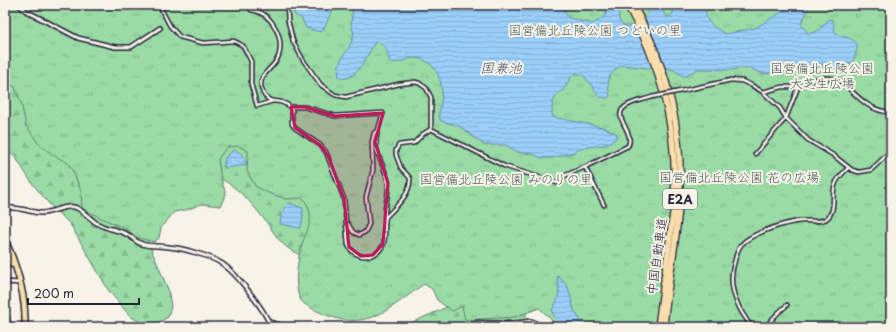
<svg xmlns="http://www.w3.org/2000/svg" width="896" height="332" font-family="'Playpen Sans','Klee One',sans-serif">
<defs>
<pattern id="forest-firs" width="22" height="20" patternUnits="userSpaceOnUse"><rect width="22" height="20" fill="#9adba5"/><path d="M5 1l3.5 6h-7zM16 11l3.5 6h-7z" fill="#84bc8f"/></pattern>
<pattern id="park-tufts" width="24" height="20" patternUnits="userSpaceOnUse"><rect width="24" height="20" fill="#9adba5"/><path d="M3 7l-1-3M5 7V3M7 7l1-3M15 17l-1-3M17 17v-4M19 17l1-3" fill="none" stroke="#84bc8f"/></pattern>
<pattern id="water-rules" width="6" height="5" patternUnits="userSpaceOnUse"><rect width="6" height="5" fill="#9acff8"/><path d="M0 2.5h6" fill="none" stroke="#84b1d6"/></pattern>
</defs>
<rect width="100%" height="100%" fill="#f7f3e8"/>
<filter id="ink" filterUnits="userSpaceOnUse"><feTurbulence type="fractalNoise" baseFrequency=".025" numOctaves="2"/><feDisplacementMap in="SourceGraphic" scale="8" xChannelSelector="R" yChannelSelector="G"/><feConvolveMatrix kernelMatrix="1 2 1 2 8 2 1 2 1" color-interpolation-filters="sRGB"/></filter>
<g filter="url(#ink)">
<path fill="url(#forest-firs)" stroke="#5e7e70" d="M5,5H45L54,22L67,32L85,36L106,37L118,42H128L147,30L163,25L172,29L201,31L212,36L233,35L241,38L256,49L264,65L273,72L286,76L316,77L328,81L340,87L382,122L523,270L531,283L534,296L527,310L524,327H402L492,287C485,279 478,270 471,261C468,257 465,252 462,249C435,226 369,275 334,267C318,263 294,255 282,243C275,236 270,226 264,219C243,192 225,175 191,169C179,167 168,167 156,172C139,180 135,200 137,216L168,289L171,306L168,317L158,323L148,324L138,321L130,316L109,291L70,224L51,206L32,183L16,158L5,148Z
M5,316H10L12,327H5Z"/>
<path fill="url(#park-tufts)" stroke="#5e7e70" d="M5,5H891V327H556L550,318L539,308L515,317L465,320L462,306L452,311L437,300L432,289L424,284C392,306 369,332 326,315C318,311 305,307 300,299C293,284 298,259 302,244C306,232 313,223 309,209C308,205 305,201 303,198L286,199L268,193L255,186L247,171L248,151L238,146L227,147L218,159L221,179L226,194L220,206L202,204L186,210L174,212L161,228L159,238L154,242L136,237L128,230L82,209L81,191L74,173L68,163L53,155L38,143L26,125L21,103L15,87L7,82L5,84Z"/>
<path fill="url(#water-rules)" stroke="#6a8aac" d="M293,5H340C325,15 331,20 321,32L306,28L302,19L294,14Z
M352,5H564L565,13L569,18L593,24L605,16L608,5H614L619,12C618,18 619,22 624,26H638L648,15L647,5H660L665,15L667,17L671,16L677,5H706C704,23 712,25 725,34L755,28L785,10L788,5H810L801,24L808,33C819,33 821,28 828,20L831,19L834,23C832,39 845,34 854,41C856,42 857,44 858,46L853,62L835,68L820,64L803,66L796,68L792,75H789L783,72H777L764,74L751,69L741,68L733,70L708,69H697L687,76H683L674,70L661,67L648,68L622,65C608,73 606,81 610,96L608,98L599,97C594,90 588,76 579,74C571,72 569,82 565,88C563,91 558,92 556,96C552,101 551,111 553,117L602,127L616,133L617,137L614,140L604,145L582,148L572,153L552,158H542L532,154L518,152L505,145H485L480,142L459,126L441,121C437,115 440,109 441,103C443,88 441,73 429,63C412,51 404,65 390,62C387,54 385,41 375,42C369,52 354,86 339,77C336,62 344,57 350,45C352,42 353,37 354,33C348,21 354,17 352,5Z
M233,150C242,151 244,158 247,165L224,168L225,158Z
M288,203L303,208L302,223L300,228L280,224L281,216Z
M558,276L568,287L574,310L585,327H561L553,314L552,310C560,297 560,292 557,277Z"/>
<g fill="none" stroke-linecap="round" stroke-linejoin="round">
<g stroke="#22223b" stroke-width="5.5">
<path id="pedestrian" d="M159,5L170,26L180,37L203,43L234,41L238,43L243,46L251,61V84L257,106L273,101L281,102L288,105L292,110V124L295,128L320,145L326,152L344,199L348,245C355,260 376,260 383,245C387,236 383,226 386,217C396,206 411,195 410,178L401,168L396,155V150L399,145L414,143L423,134L431,129
M250,5L251,10C271,12 284,36 279,55C275,69 256,74 262,90C263,95 267,99 272,101
M287,5L288,21L293,41L303,60L321,85L335,95L346,97L399,84L415,82L419,83L426,88L431,97V129
M798,87C812,79 826,74 842,82C857,96 870,112 891,112
M681,91L731,80L742,81L751,85L763,92L780,108L786,118L808,140L833,155L852,170L859,172L871,170L891,151
M291,107H305L335,116L383,113L378,130L374,133L372,142L373,170L366,197L369,224L365,232L359,235L353,232L348,224
M431,129L504,166L557,183L564,176L585,167L628,146C636,131 608,115 628,105C635,101 644,100 652,97
M378,130C371,155 386,162 388,185C389,197 383,208 385,219
M755,154L786,118L798,87H782L763,92
M585,167L604,205
M752,327C739,311 728,289 733,268C735,260 736,252 741,245C751,233 787,222 802,221C810,220 819,223 826,219C837,211 831,196 835,185C837,178 843,173 848,168
M765,327L778,313L787,305"/>
</g>
<g stroke="#22223b" stroke-width="6">
<path id="minor" d="M19,5L26,11L78,38L115,47H131L160,28
M5,208C18,206 28,212 41,213C52,213 64,205 74,207C81,208 91,220 98,224C107,229 115,229 124,233C131,235 135,242 142,244C150,247 160,245 169,247C182,248 210,256 221,263C236,272 261,306 269,322
M5,282L20,283
M263,327L269,322L286,327
M462,327C473,320 483,323 496,323C507,324 519,323 531,321L534,322L540,327"/>
</g>
<g stroke="#22223b" stroke-width="8">
<path id="trunk" d="M5,240C17,266 26,298 25,327
M5,252L11,264"/>
</g>
<g stroke="#22223b" stroke-width="8">
<path id="motorway" d="M627,5C663,67 678,135 674,206L658,327
M633,5C668,66 685,136 679,206C676,247 667,287 664,327"/>
</g>
<use href="#pedestrian" stroke="#f7f3e8" stroke-width="2.5"/>
<use href="#minor" stroke="#f7f3e8" stroke-width="3"/>
<use href="#trunk" stroke="#f9deab" stroke-width="5"/>
<use href="#motorway" stroke="#f9deab" stroke-width="5.5"/>
<g stroke="#22223b" stroke-width="5.5" stroke-linecap="butt">
<path id="pedestrian-bridge" d="M652,97L681,91"/>
</g>
<use href="#pedestrian-bridge" stroke="#f7f3e8" stroke-width="2.5"/>
</g>
</g>
<path fill="#c2185b" fill-opacity="0.2" stroke="#c2185b" stroke-width="3" stroke-linejoin="round" d="M291,107H305L335,116L383,113L375,142L388,183L383,244L373,255L361,256L349,247L344,199L328,156L320,145L295,128Z"/>
<g text-anchor="middle" dominant-baseline="central" stroke-width="4" stroke-linejoin="round" paint-order="stroke">
<rect fill="#f7f3e8" stroke="#62616f" stroke-width="1" x="663" y="189" width="34" height="20" rx="3"/>
<g font-size="12" font-weight="bold" fill="#22223b">
<text x="680" y="199">E2A</text>
</g>
<g font-size="13" fill="#465a5b" stroke="#f7f3e8">
<text x="595" y="29">国営備北丘陵公園 つどいの里</text>
<text x="822" y="67">国営備北丘陵公園<tspan x="822" dy="15">大芝生広場</tspan></text>
<text x="739" y="176">国営備北丘陵公園 花の広場</text>
<text x="506" y="178">国営備北丘陵公園 みのりの里</text>
</g>
<g font-size="13" fill="#22223b" stroke="#f7f3e8">
<text transform="translate(656 256) rotate(-82)">中国自動車道</text>
</g>
<g font-size="14" font-style="italic" fill="#465674" stroke="#f7f3e8">
<text x="501" y="67">国兼池</text>
</g>
</g>
<rect width="896" height="332" fill="none" stroke="#f7f3e8" stroke-width="20"/>
<rect x="10" y="10" width="876" height="312" fill="none" stroke="#22223b" stroke-width="1.5" filter="url(#ink)"/>
<path d="M28 298v6h111v-6" fill="none" stroke="#22223b" stroke-width="2"/>
<text x="34" y="298" font-size="12" fill="#22223b" stroke="#f7f3e8" stroke-width="3" paint-order="stroke">200 m</text>
</svg>
